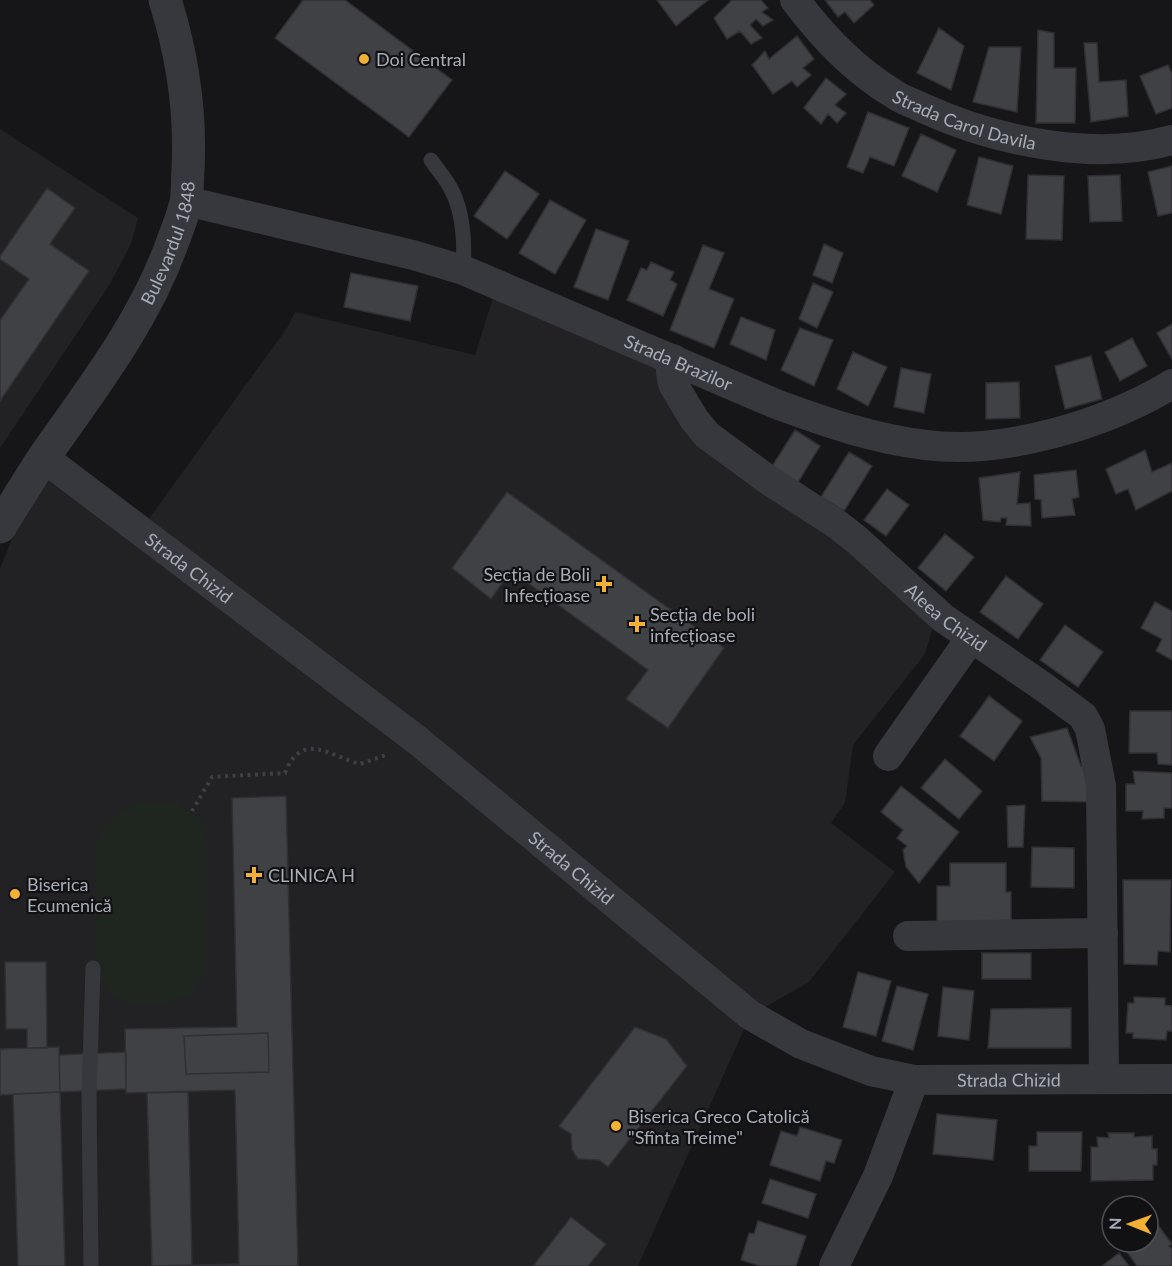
<svg xmlns="http://www.w3.org/2000/svg" width="1172" height="1266" font-family="Lato,sans-serif">
<rect width="100%" height="100%" fill="#161618"/>
<path fill="#222225" d="M0,129L138,218L131,244L110,284L0,448Z
M497,285L673,359V384L868,563L933,627L925,654L853,745L845,803L831,823L895,872L809,982L750,1016L638,1266H0V569L44,458L140,531L287,328L295,312L475,355Z"/>
<path fill="#1e261f" d="M139,802H175L200,819L207,845L206,963L195,993L166,1003H126L109,990L96,968L97,844L109,821Z"/>
<path fill="#404145" stroke="#303034" stroke-width="1.5" d="M303,0H345L452,80L409,137L275,38Z
M657,0H708L676,26Z
M732,0H761L768,8L762,12L773,20L763,26L756,19L750,25L762,38L751,44L740,31L727,39L714,18Z
M825,0H870L874,5L854,23L845,12L838,17Z
M939,28L964,46L951,90L917,73Z
M1038,30L1054,33V68H1076L1075,123H1036Z
M797,36L814,59L803,68L811,75L797,87L792,81L773,94L752,65L765,51L769,59Z
M1084,43H1097L1099,82L1126,80L1128,116L1091,122Z
M989,47H1021L1017,112L973,102Z
M1168,65L1172,74V108L1156,114L1140,76Z
M826,78L846,94L835,105L846,113L837,123L828,114L821,124L804,108Z
M868,112L909,128L894,166L870,157L863,173L847,167Z
M921,134L956,150L937,192L902,176Z
M979,157L1013,166L1001,214L967,205Z
M1172,166V213L1158,216L1148,172Z
M505,171L539,194L507,239L474,216Z
M1028,175L1064,176L1062,240L1026,239Z
M1120,175L1122,221L1090,222L1088,176Z
M47,188L75,208L50,244L89,271L0,401V320L29,279L0,259V256Z
M550,200L586,220L555,274L519,253Z
M596,229L629,241L608,300L574,287Z
M824,244L843,253L832,283L813,275Z
M703,245L724,253L709,289L734,299L714,348L670,330Z
M651,262L674,272L670,280L677,284L663,316L627,300L641,268L647,270Z
M351,273L418,286L410,321L344,307Z
M813,283L833,292L817,328L799,319Z
M741,317L775,330L766,360L730,344Z
M1172,324V359L1157,333Z
M800,328L833,340L814,386L781,370Z
M1132,338L1147,366L1120,381L1105,352Z
M853,352L887,367L868,406L837,389Z
M1091,356L1102,399L1065,409L1055,366Z
M901,368L931,374L924,413L894,407Z
M1019,382L1020,418L986,419V383Z
M795,430L820,446L797,484L771,468Z
M1145,450L1152,472L1172,463V491L1136,510L1128,489L1116,494L1106,469Z
M849,452L872,466L844,511L821,497Z
M1076,470L1079,497L1072,499L1075,515L1042,518L1041,500L1035,499L1034,475Z
M1020,472L1017,504L1030,503L1031,526L1006,525L1007,518H1001L1000,522L983,520L979,478Z
M887,489L909,505L886,536L864,520Z
M507,492L724,648L668,728L626,699L648,670L511,571L491,599L452,568Z
M945,534L974,557L946,591L918,568Z
M1006,576L1043,604L1018,639L980,612Z
M1155,602L1172,611V660L1156,651L1162,639L1141,628Z
M1065,625L1103,652L1078,687L1040,660Z
M989,696L1022,721L994,761L960,736Z
M1130,711H1172V765L1158,764L1157,753H1129Z
M1067,728L1081,766H1090L1091,802L1042,801L1041,758L1030,737Z
M945,759L982,791L959,819L921,788Z
M1133,771L1172,773V808H1164V818L1142,819L1143,811H1126V784H1135Z
M901,786L959,832L919,883L906,867L903,850L907,846L897,838L903,830L881,812Z
M286,796L298,1266H167L239,1264L235,1090L126,1093L125,1029L237,1027L232,798Z
M1025,805L1023,847H1008L1007,806Z
M1032,847L1074,848V888L1031,887Z
M950,863H1006V892H1011V925L937,926V886H950Z
M1123,880H1171L1170,952L1158,951L1157,965L1124,964Z
M982,953H1031V979H982Z
M5,962H46L47,1048H27V1029H6Z
M858,972L891,981L876,1036L843,1027Z
M897,986L928,994L913,1050L882,1041Z
M943,987L974,991L969,1040L938,1036Z
M1134,997L1165,998V1005L1172,1006V1031H1167L1166,1040L1133,1038V1033H1126L1128,1003H1134Z
M1071,1008V1048H988L991,1009Z
M635,1027L666,1039L687,1066L608,1167L599,1160L578,1159L572,1150L571,1134L559,1126Z
M268,1033L269,1072L186,1074L184,1036Z
M59,1047L60,1092L0,1095V1049Z
M126,1052V1089L60,1092L59,1055Z
M60,1092L65,1266H18L13,1094Z
M188,1092L192,1265L152,1266L147,1093Z
M937,1114L997,1120L993,1160L933,1154Z
M800,1127L842,1140L834,1163L826,1161L820,1181L770,1165L781,1131L797,1136Z
M1037,1132H1082L1081,1171H1029V1146H1037Z
M1108,1133H1134V1137L1152,1136V1149H1157V1165H1153V1180L1091,1181V1147H1098L1097,1137L1109,1138Z
M770,1179L816,1194L808,1218L762,1203Z
M571,1217L606,1244L588,1266H533Z
M758,1221L806,1236L796,1266H760L741,1260L749,1233L754,1234Z
M1155,1221L1172,1244L1169,1246L1172,1249V1266H1137L1122,1245L1126,1242H1148V1226Z
M1119,1253L1129,1266H1102Z"/>
<g fill="none" stroke-linecap="round" stroke-linejoin="round">
<path stroke="#3d3f44" stroke-width="4" stroke-dasharray="3 4.5" stroke-linecap="butt" d="M192,811L212,777L285,773C302,730 330,756 360,764L389,754"/>
<path stroke="#37383d" stroke-width="15" d="M431,160C437,169 445,178 450,187C464,212 465,242 463,270
M91,1266L89,1096L93,968"/>
<g stroke="#37383d" stroke-width="30">
<path id="s1" d="M795,0C823,37 853,69 894,94C902,100 913,103 923,108C995,141 1094,162 1172,140"/>
<path id="s2" d="M186,201L413,255L463,270L776,404C825,422 874,439 926,445C1004,455 1106,424 1172,384"/>
<path id="s3" d="M673,359L671,372L673,384L694,419L707,435L767,479L838,525L857,540L943,618L1045,688L1083,716L1090,729L1101,786L1104,1078"/>
<path id="s4" d="M44,458L417,740L750,1015L801,1044L871,1071L914,1080L1172,1079"/>
<path d="M888,756L971,638"/>
<path d="M908,936L1103,933"/>
<path d="M834,1266L878,1176L914,1080"/>
</g>
<path stroke="#37383d" stroke-width="33" id="s5" d="M0,527C15,503 30,478 46,454C94,386 145,320 173,241C178,228 183,215 186,202C188,192 187,180 188,170C191,113 182,54 165,0"/>
</g>
<g fill="#f2b134" stroke="#111113" stroke-width="2">
<circle cx="364" cy="59" r="6"/>
<path d="M601 575h6v6h6v6h-6v6h-6v-6h-6v-6h6z"/>
<path d="M634 615h6v6h6v6h-6v6h-6v-6h-6v-6h6z"/>
<path d="M251 866h6v6h6v6h-6v6h-6v-6h-6v-6h6z"/>
<circle cx="15" cy="894" r="6"/>
<circle cx="616" cy="1126" r="6"/>
</g>
<g text-anchor="middle" dominant-baseline="central" stroke-width="4.5" stroke-linejoin="round" paint-order="stroke">
<g font-size="18" fill="#a8adb8" stroke="#111113" text-anchor="start">
<text x="376" y="59">Doi Central</text>
<text x="590" y="574" text-anchor="end">Secția de Boli<tspan x="590" dy="21">Infecțioase</tspan></text>
<text x="650" y="614">Secția de boli<tspan x="650" dy="21">infecțioase</tspan></text>
<text x="268" y="875">CLINICA H</text>
<text x="27" y="884">Biserica<tspan x="27" dy="21">Ecumenică</tspan></text>
<text x="628" y="1116">Biserica Greco Catolică<tspan x="628" dy="21">"Sfînta Treime"</tspan></text>
</g>
<g font-size="18" fill="#a8adb8" stroke="#111113">
<text stroke="none"><textPath href="#s1" startOffset="213">Strada Carol Davila</textPath></text>
<text stroke="none"><textPath href="#s5" startOffset="332">Bulevardul 1848</textPath></text>
<text stroke="none"><textPath href="#s2" startOffset="520">Strada Brazilor</textPath></text>
<text stroke="none"><textPath href="#s4" startOffset="182">Strada Chizid</textPath></text>
<text stroke="none"><textPath href="#s3" startOffset="388">Aleea Chizid</textPath></text>
<text stroke="none"><textPath href="#s4" startOffset="668">Strada Chizid</textPath></text>
<text stroke="none"><textPath href="#s4" startOffset="1172">Strada Chizid</textPath></text>
</g>
</g>
<g transform="translate(1130 1224) rotate(271)"><circle r="28" fill="#111113" stroke="#4d4f55" stroke-width="1.5"/>
<path d="M0-4.5L10 22L0 15L-10 22Z" fill="#f2b134"/>
<text y="-9" font-size="16" font-weight="bold" text-anchor="middle" fill="#a8adb8">N</text>
</g>
</svg>
